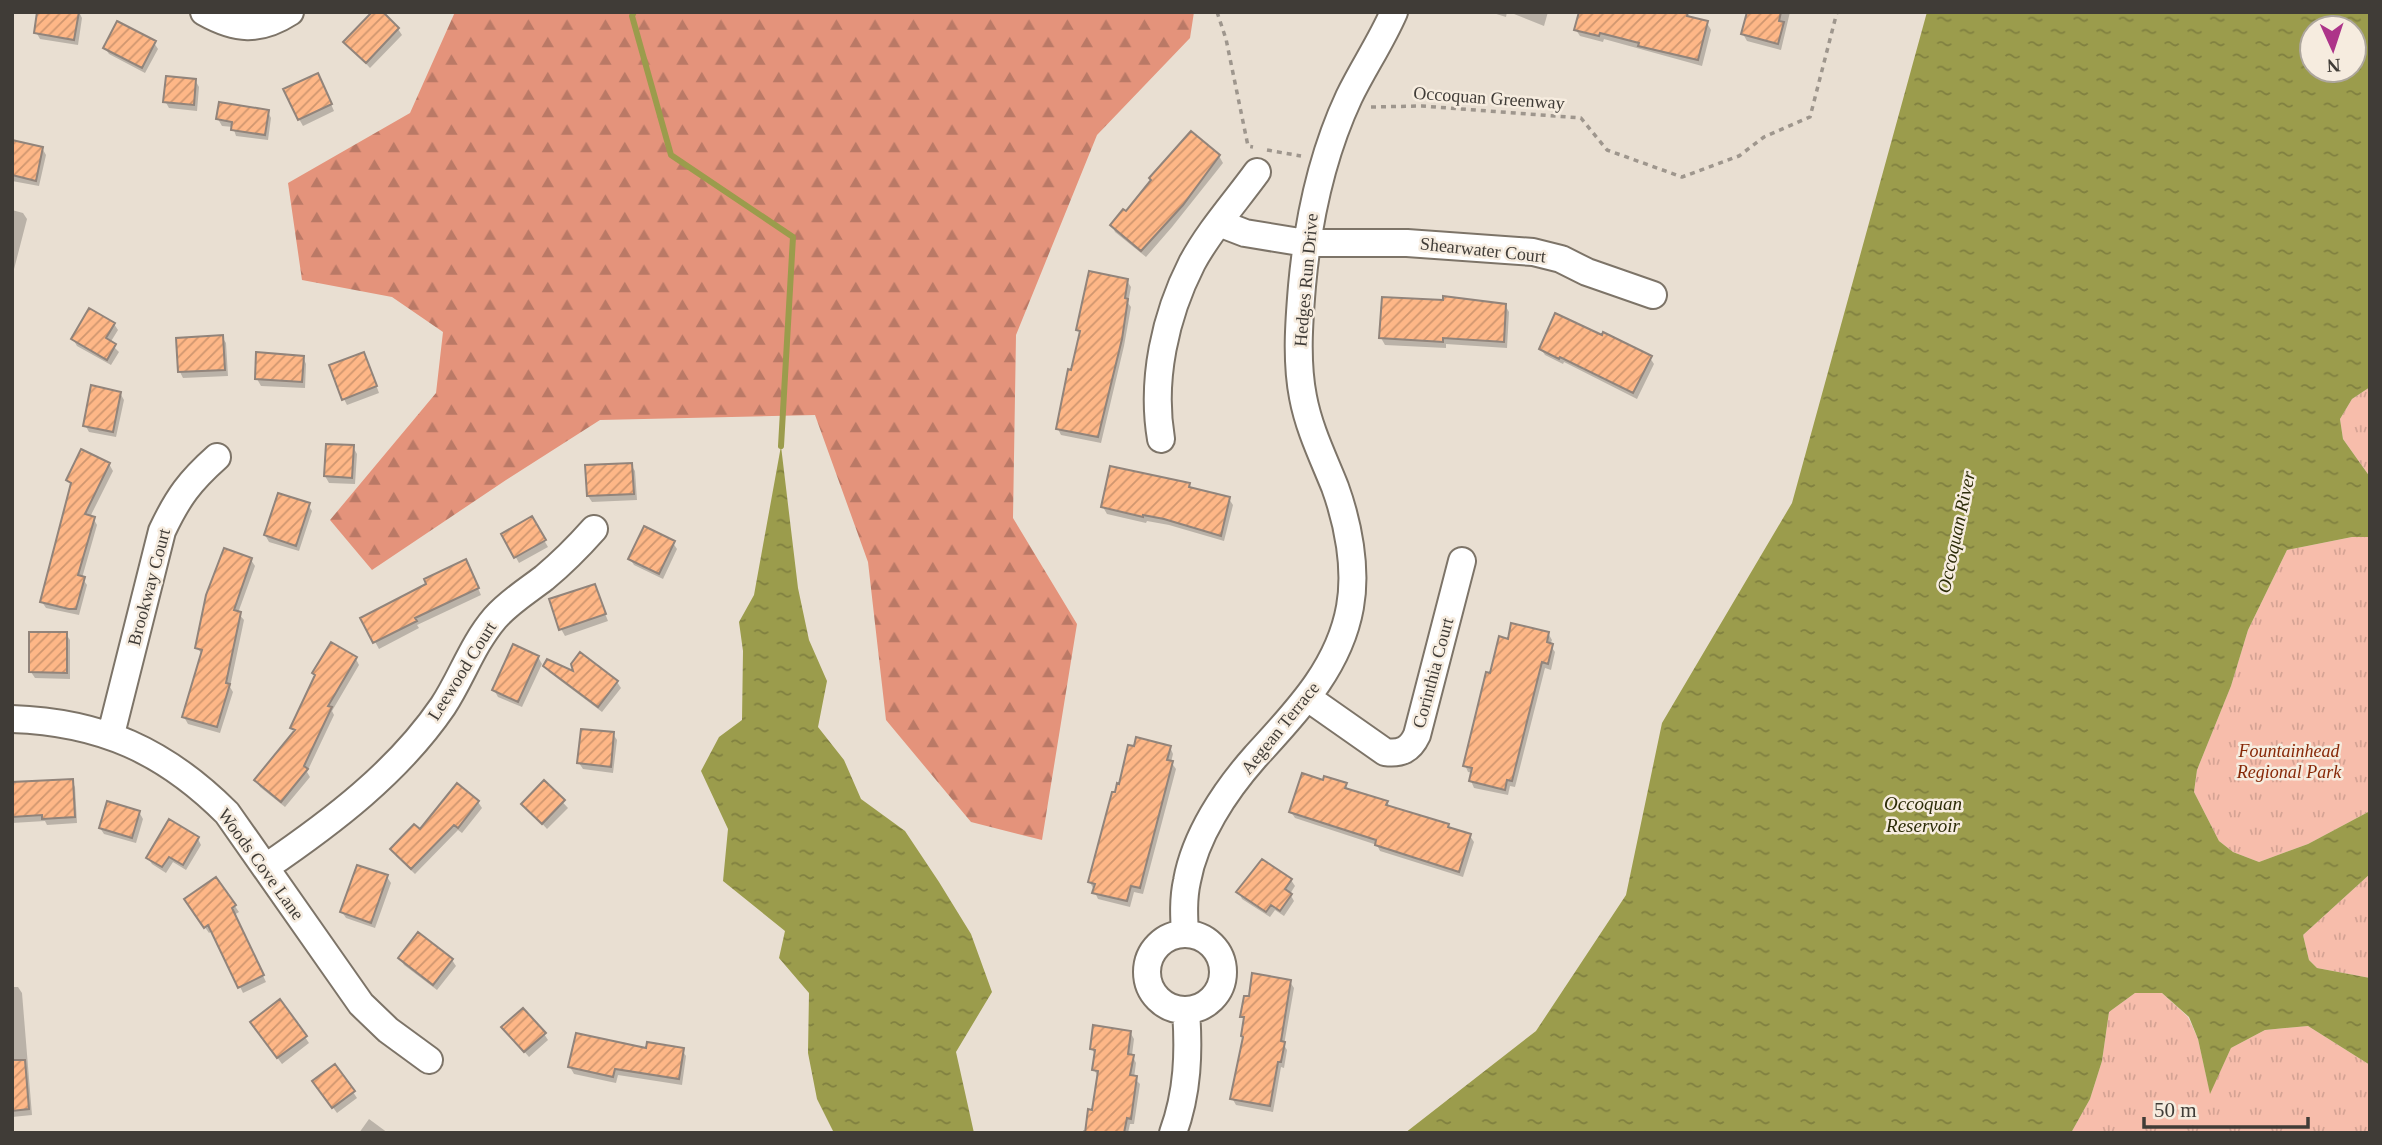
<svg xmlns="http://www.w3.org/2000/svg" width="2382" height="1145" font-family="'Times New Roman',serif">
<defs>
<pattern id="forest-firs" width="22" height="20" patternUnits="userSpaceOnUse" patternTransform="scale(1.75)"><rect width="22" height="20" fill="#e4937b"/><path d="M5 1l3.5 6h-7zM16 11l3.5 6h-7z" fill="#ba7966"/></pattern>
<pattern id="park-tufts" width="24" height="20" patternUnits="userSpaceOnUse" patternTransform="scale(1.75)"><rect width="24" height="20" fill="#f7bdab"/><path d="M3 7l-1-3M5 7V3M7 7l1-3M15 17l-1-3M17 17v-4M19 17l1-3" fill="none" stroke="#d5a394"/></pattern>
<pattern id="water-ripples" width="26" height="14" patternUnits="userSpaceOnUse" patternTransform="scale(1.75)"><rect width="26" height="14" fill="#9b9c4c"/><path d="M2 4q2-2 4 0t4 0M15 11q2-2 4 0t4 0" fill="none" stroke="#808040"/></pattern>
<pattern id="building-hatch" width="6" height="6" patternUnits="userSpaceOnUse" patternTransform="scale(1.75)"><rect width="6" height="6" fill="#feb787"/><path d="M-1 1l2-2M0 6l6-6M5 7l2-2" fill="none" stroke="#cf966f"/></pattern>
</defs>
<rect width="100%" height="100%" fill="#e9dfd2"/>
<path fill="url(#forest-firs)" d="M455,12H1194L1190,38L1097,135L1016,335L1013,518L1077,624L1042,840L971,822L886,720L868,562L815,415L600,420L506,480L372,570L330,520L436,393L443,332L392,297L302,280L288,183L410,113Z"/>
<path fill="url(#park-tufts)" d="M2370,387V477L2343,439L2340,419L2352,399Z
M2352,537H2370V811L2308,844L2259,862L2233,852L2219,841L2194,792L2197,770L2231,686L2248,630L2287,550Z
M2370,874V978L2317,968L2309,960L2303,935Z
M2135,993H2162L2188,1017L2198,1039L2210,1093L2231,1048L2265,1030L2308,1026L2370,1065V1133H2071L2090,1099L2102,1061L2109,1012Z"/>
<path fill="url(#water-ripples)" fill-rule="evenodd" d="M1927,12H2370V387L2352,399L2340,419L2343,439L2370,477V537H2352L2287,550L2248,630L2231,686L2197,770L2194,792L2219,841L2233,852L2259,862L2308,844L2370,811V874L2303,935L2309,960L2317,968L2370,978V1065L2308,1026L2265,1030L2231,1048L2210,1094L2198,1039L2189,1017L2162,993H2135L2109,1012L2102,1061L2090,1099L2071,1133H1405L1536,1031L1626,895L1662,723L1792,503ZM2312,28H2354V70H2312Z
M781,446L798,588L809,640L827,681L818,727L844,760L861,799L905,831L939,882L971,934L992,992L956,1052L974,1133H834L817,1099L808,1053L809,993L779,958L785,931L723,881L728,829L701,771L719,737L742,720L743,651L739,622L754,595Z"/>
<path fill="#0003" d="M39,12H79L82,18L78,45L40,39L36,32Z
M1490,12H1507L1506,17Z
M1509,12H1548L1544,26Z
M1745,12H1790L1781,50L1747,41L1743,34L1748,16Z
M1687,14L1689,19L1707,23L1711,30L1702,66L1604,39L1603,42L1580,36L1576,30Z
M398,29L402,35L370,68L346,42Z
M154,43L158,49L145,73L109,54L105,48Z
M195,80L199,87L197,111L169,108L165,101Z
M321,81L334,111L303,126L299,119Z
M268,112L271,118L268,140L236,136L233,127L222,126L218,119Z
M12,142L42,148L46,155L39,186L12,181Z
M1219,156L1223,163L1172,227L1146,257L1115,232L1112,225L1126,214Z
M12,210L23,213L27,219L12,277Z
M1127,281L1131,287L1128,303L1131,307L1124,346L1101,443L1061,435L1058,429L1081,334L1078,330Z
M1505,305L1509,312L1507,348L1446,344V348L1385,345L1381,338Z
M114,324L118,330L110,343L119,352L111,365L77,346L73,339Z
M222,337L226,343L228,376L183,378L180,372Z
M1541,349L1650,358L1654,364L1637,399L1564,362L1563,364L1545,355Z
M303,357L306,364L305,388L261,386L257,379Z
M367,360L379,393L347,405L344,399Z
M120,393L124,400L116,437L89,432L85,425Z
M353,447L357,454L355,484L329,483L325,476Z
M109,464L113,471L90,517L93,518L97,525L82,578L87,585L79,615L46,608L42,602L72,487L68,480Z
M631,465L635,471L637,500L592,502L588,496Z
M1189,485L1192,490L1229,499L1233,505L1224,541L1169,525L1147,521L1146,523L1107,514L1103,507Z
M308,505L312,511L299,551L269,542L265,535Z
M531,518L548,547L519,563L503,534Z
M673,543L677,549L663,579L634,565L630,559Z
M251,560L255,566L238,613L244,620L230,687L233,692L220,733L188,724L184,717L203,655L197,648Z
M469,568L481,595L417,625L419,628L379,649L362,618Z
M594,586L608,621L565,636L561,629Z
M1548,633L1552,640L1550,645L1555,652L1551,670L1545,668L1515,787L1510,786L1508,795L1474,788L1471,781L1473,773L1468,772L1465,765L1491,675L1509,641Z
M66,634L70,640V679L35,678L31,672Z
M538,657L542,664L522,707L498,697L494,690Z
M356,659L359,665L332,711L334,715L307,772L310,777L285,807L260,787L256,780L295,733L292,728Z
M545,666L617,682L621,688L602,712L549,672Z
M613,734L617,740L613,773L583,769L579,763Z
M1170,747L1173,754L1171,762L1176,769L1143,894L1134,892L1130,907L1098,899L1090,882L1116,794L1120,786Z
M72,781L75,787L77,823L47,825L45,821L12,823V784Z
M544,782L568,808L547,829L524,804Z
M1324,782L1345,785L1349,790L1387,802L1390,808L1448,826L1450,830L1470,836L1474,842L1463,877L1380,851L1377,845L1295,818L1291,812Z
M478,802L482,808L462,833L458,830L415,874L396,856L392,849L420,831Z
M139,812L143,819L136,843L104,834L100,828Z
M198,839L201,845L186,870L173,862L166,873L152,864L148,858Z
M387,877L391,883L375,928L346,918L342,912Z
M216,879L239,912L234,915L266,982L243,993L213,930L209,933L190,906Z
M1291,880L1295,886L1290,894L1294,901L1284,916L1275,910L1270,917L1242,899L1239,892Z
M400,958L452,960L456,966L437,990L404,965Z
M1290,982L1294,988L1284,1045L1287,1050L1284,1068L1281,1067L1273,1112L1236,1105L1232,1098L1244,1039L1245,1021L1242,1016Z
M12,987H18L22,993L32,1115L12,1117Z
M504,1028L544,1034L548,1040L529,1057Z
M256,1029L305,1037L309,1043L282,1064Z
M1130,1032L1134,1039L1132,1055L1136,1063L1134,1078L1140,1084L1134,1124H1130L1128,1133H1083V1130L1087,1131L1094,1112L1098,1076L1094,1070L1096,1056L1092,1049Z
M647,1050H682L686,1056L682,1085L618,1075L616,1083L574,1074L570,1067Z
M318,1087L353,1092L357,1098L337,1113Z
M369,1119L388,1133H359Z"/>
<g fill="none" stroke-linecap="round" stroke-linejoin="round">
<path stroke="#9b9c4c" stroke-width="6" d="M634,12L632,16L671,155L793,237L781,446"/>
</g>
<path fill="url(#building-hatch)" stroke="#91847b" stroke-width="2" d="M37,12H79L74,40L34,33Z
M372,12H383L399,28L366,63L343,42Z
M1579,12H1688L1687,16L1708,21L1698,60L1638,46L1639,43L1600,33L1599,36L1574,30Z
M1747,12H1781L1779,21L1784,22L1778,44L1741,34Z
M117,21L156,41L142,68L103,48Z
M318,73L332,104L298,120L283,89Z
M166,76L196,79L194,105L163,102Z
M219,102L269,110L265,135L231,130L232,122L216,119Z
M1191,131L1220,155L1183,205L1141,251L1110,225L1123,209L1126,211L1151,180L1149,178Z
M12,140L43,147L36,181L12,175Z
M1089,271L1128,279L1125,298L1128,299L1122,339L1098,437L1056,429L1068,369L1071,370L1080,331L1076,330Z
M1443,296L1506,304L1504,342L1443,338V342L1379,338L1382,297L1443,300Z
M89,308L115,323L106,338L116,344L107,360L71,339Z
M1555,313L1602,335L1603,332L1652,356L1633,393L1560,357L1559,359L1539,349Z
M223,335L225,370L178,372L176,338Z
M256,352L304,356L302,382L255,379Z
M364,352L377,386L342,400L329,365Z
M91,385L121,392L113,432L83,426Z
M326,444L354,445L352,478L324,476Z
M81,449L110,463L85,514L95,517L78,575L85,577L76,609H69L40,602L71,483L66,480Z
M632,463L634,494L587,496L585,465Z
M1110,466L1190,483L1189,487L1230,497L1221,536L1164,519L1143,515V517L1101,507Z
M278,493L310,503L296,546L264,535Z
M532,516L546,540L514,558L501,534Z
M644,526L675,541L659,574L628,559Z
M224,548L252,558L234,610L241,612L226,683L230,684L217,727L182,717L202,650L195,648L206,595Z
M466,559L479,588L415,618L417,621L373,643L360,618L426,584L424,579Z
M595,584L606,614L559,630L549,599Z
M1511,623L1549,632L1547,642L1553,644L1548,664L1542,662L1512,781L1507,780L1505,790L1469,781L1472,768L1463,766L1486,672L1490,673L1499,636L1508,639Z
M29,632H67V673L29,672Z
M331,642L357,657L328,706L332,707L304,766L308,769L281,802L254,780L295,730L290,728L315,675L312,673Z
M513,644L539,656L518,702L492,690Z
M580,652L618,681L598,707L543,666L547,659L573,671L571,664Z
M581,729L614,732L611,767L577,763Z
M1136,737L1171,746L1167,760L1173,761L1140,888L1131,886L1127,901L1092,893L1095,884L1088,882L1112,792H1115L1117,783L1119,784L1128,745L1134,746Z
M1302,773L1323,780L1324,776L1347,783L1345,788L1388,801L1386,805L1449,824L1448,827L1471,834L1459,872L1375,845L1376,840L1289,812Z
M73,779L75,817L42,819V815L12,817V782Z
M544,780L565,800L542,824L521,804Z
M457,783L479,801L458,828L454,825L411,869L390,849L414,824L420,829Z
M107,801L140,811L132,838L99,828Z
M169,819L199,837L183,865L169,857L162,867L146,858Z
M1262,859L1292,879L1285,889L1292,894L1280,911L1271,905L1266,912L1236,892Z
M357,865L388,875L371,923L340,912Z
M216,877L236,905L232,908L264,975L238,988L208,925L204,928L184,899Z
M418,932L453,959L433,985L398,958Z
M1252,973L1291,980L1281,1041L1285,1042L1281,1062H1278L1270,1106L1230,1099L1243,1037L1241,1036L1244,1017H1240L1244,996H1249Z
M280,999L307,1036L277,1058L250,1022Z
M523,1008L546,1033L524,1052L501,1027Z
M1093,1025L1131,1031L1128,1054L1134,1055L1130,1075L1137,1076L1131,1119L1127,1118L1124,1133H1085L1088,1109L1092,1110L1098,1071L1092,1070L1095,1050L1090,1049Z
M576,1033L646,1048L647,1042L684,1048L679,1079L615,1069L613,1077L568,1067Z
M12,1060H25L29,1109L12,1111Z
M335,1064L355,1091L332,1108L312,1081Z"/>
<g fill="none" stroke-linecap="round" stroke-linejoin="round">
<g stroke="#7d7468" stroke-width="30">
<path id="minor" d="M204,12C236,30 259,32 290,12
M1219,223L1245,233L1306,243H1407L1533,252L1561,259L1587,272L1653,295
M1161,439C1151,380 1165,316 1192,263C1209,231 1236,201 1257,172
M1308,698L1385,752C1401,754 1410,750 1417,735L1462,561
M12,719C101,722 165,751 227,813L361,1004L388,1030L429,1060
M111,734L162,531C178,497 190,481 217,457
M266,867C332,822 398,772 443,706C462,677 472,645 495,618C509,602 527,591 544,578C562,563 578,547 594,529
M1185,934C1184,917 1183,899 1187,881C1195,836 1225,791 1255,757C1295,713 1339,669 1350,607C1357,568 1348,523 1335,487C1323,457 1309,429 1303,397C1296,361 1299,322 1302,286C1308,220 1321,157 1349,97C1363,68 1381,42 1394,12
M1147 972a38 38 0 1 1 76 0a38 38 0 1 1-76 0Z
M1173,1133C1188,1092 1189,1052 1186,1010"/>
</g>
<path stroke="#9e968d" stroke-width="3.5" stroke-dasharray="5 5" stroke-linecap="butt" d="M1217,12L1226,39L1248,146L1253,147
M1371,107L1422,106L1581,118L1607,150L1682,177L1739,156L1764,137L1810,117L1837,12
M1267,150L1301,156"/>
<use href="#minor" stroke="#fff" stroke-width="26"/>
</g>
<g text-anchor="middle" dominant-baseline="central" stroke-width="5" stroke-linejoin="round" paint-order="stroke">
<g font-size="18" fill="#403c37" stroke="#f6ecdf">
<text transform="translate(1489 98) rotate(4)">Occoquan Greenway</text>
<text transform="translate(1483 250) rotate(6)">Shearwater Court</text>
<text transform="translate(1306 280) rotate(-85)">Hedges Run Drive</text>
<text transform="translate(149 587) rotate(-75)">Brookway Court</text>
<text transform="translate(462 671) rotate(-58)">Leewood Court</text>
<text transform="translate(1433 673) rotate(-75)">Corinthia Court</text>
<text transform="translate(1280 728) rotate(-51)">Aegean Terrace</text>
<text transform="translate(261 864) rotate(54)">Woods Cove Lane</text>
</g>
<g font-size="18" font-style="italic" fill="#872908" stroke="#f6ecdf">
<text x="2289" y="751">Fountainhead<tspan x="2289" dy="21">Regional Park</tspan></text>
</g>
<g font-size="19" font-style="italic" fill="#2c2c08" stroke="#f6ecdf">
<text transform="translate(1956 532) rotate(-78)">Occoquan River</text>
<text x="1923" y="803">Occoquan<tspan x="1923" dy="22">Reservoir</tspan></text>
</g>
</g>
<rect width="2382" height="1145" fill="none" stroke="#403c37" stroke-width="28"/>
<g transform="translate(2333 49) rotate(177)"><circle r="33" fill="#f6ecdf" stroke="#ada69c" stroke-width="2"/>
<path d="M0-5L12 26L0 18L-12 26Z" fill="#ad3489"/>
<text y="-10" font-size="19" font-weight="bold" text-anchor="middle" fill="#403c37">N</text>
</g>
<path d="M2144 1117v10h164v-10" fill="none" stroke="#403c37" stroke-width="3.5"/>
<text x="2154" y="1117" font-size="21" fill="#403c37" stroke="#f6ecdf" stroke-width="5" paint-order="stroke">50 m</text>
</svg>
